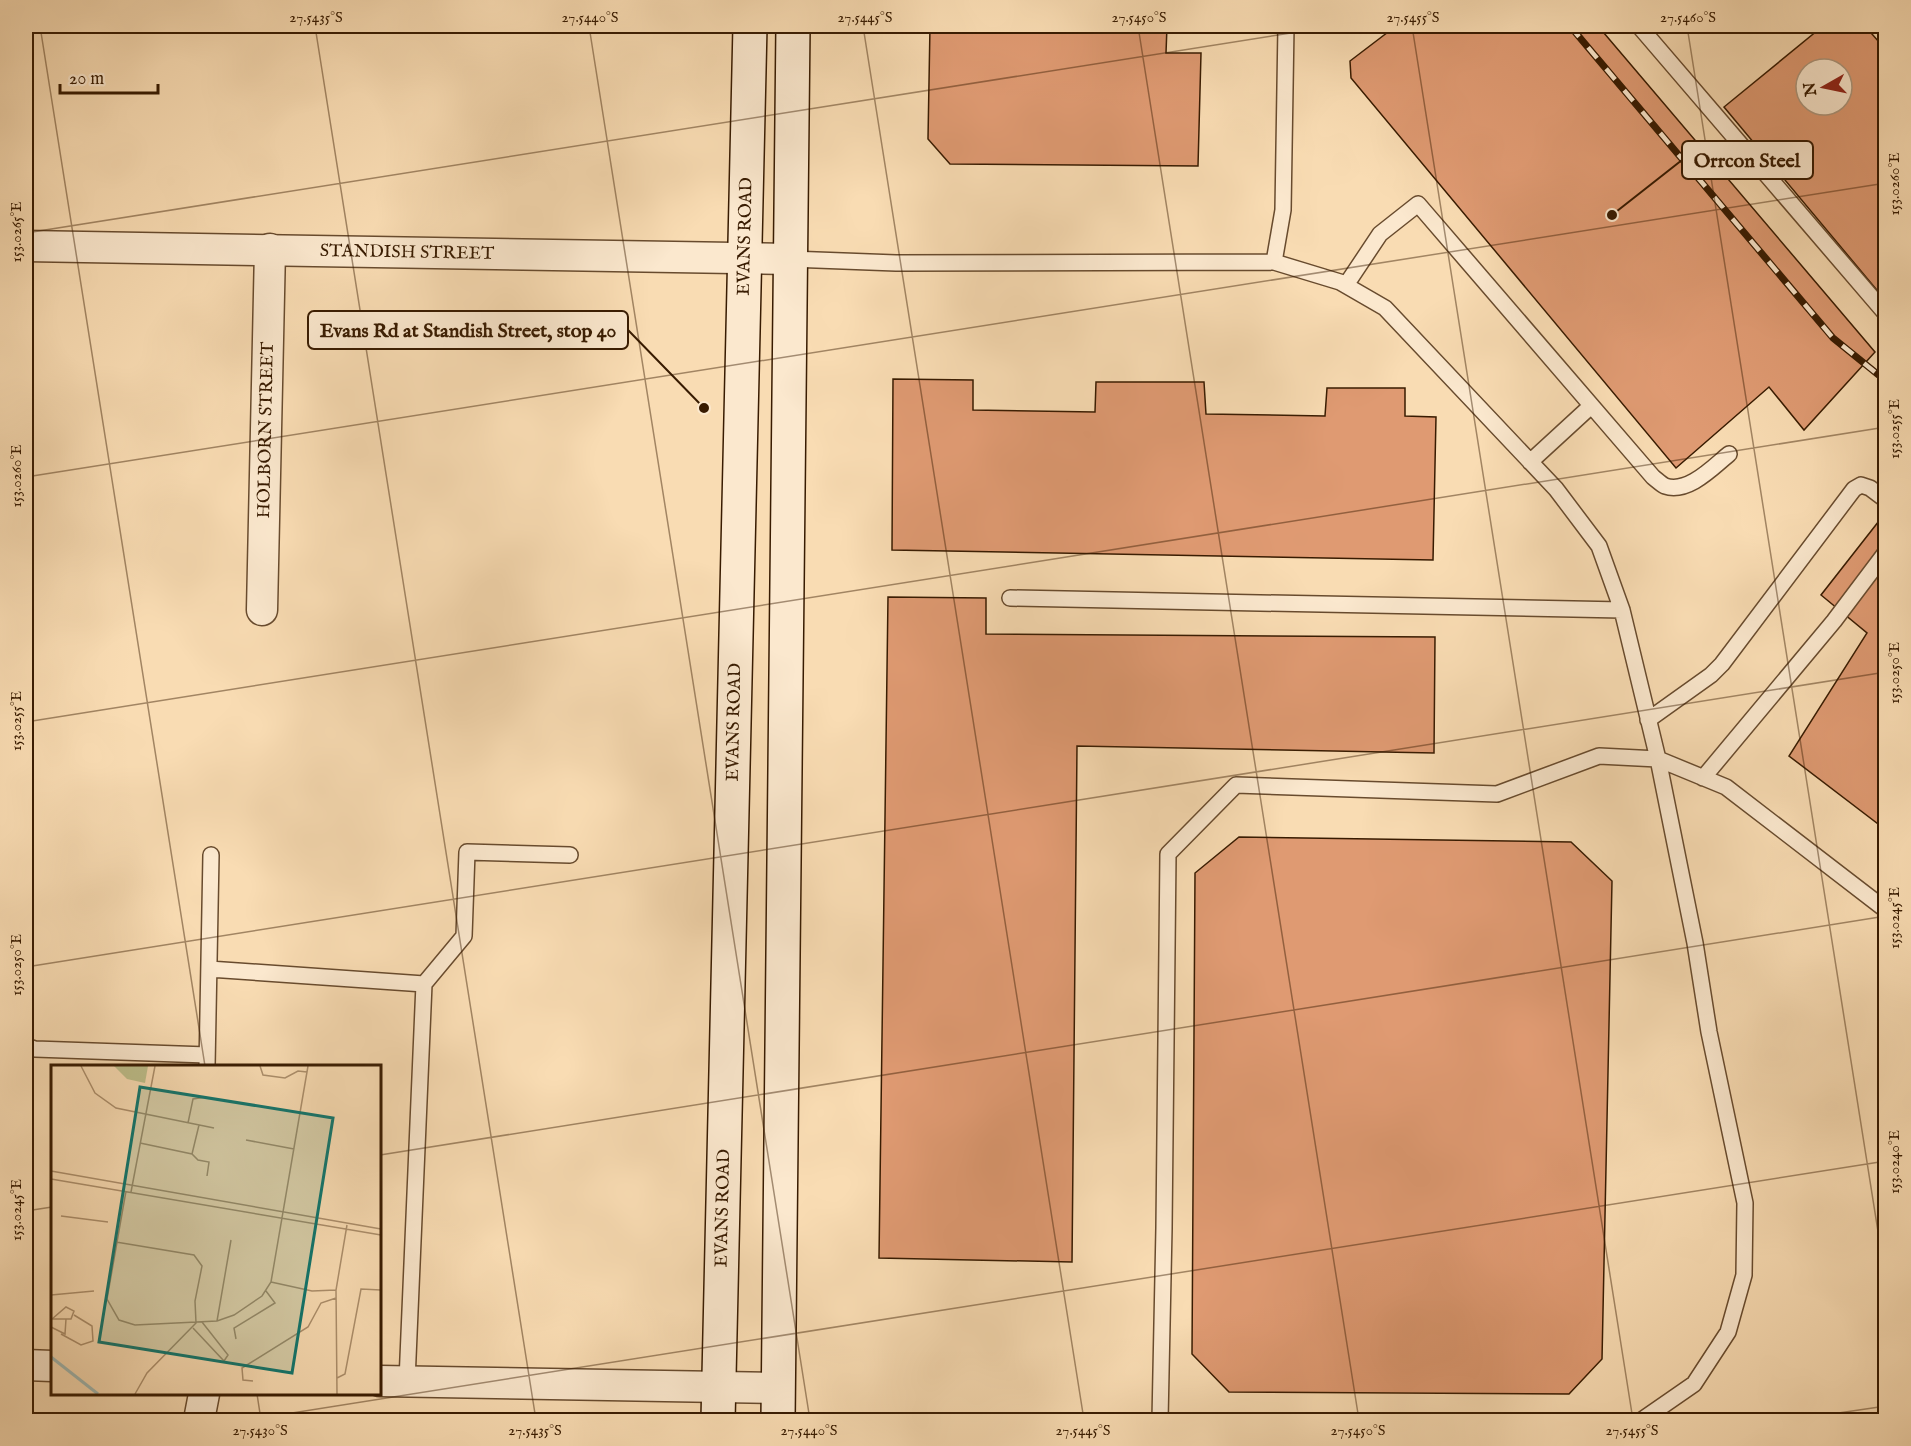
<svg xmlns="http://www.w3.org/2000/svg" width="1911" height="1446" font-family="'IM FELL English',serif">
<rect width="100%" height="100%" fill="#f9dcb3"/>
<filter id="stains"><feTurbulence type="fractalNoise" baseFrequency=".00333" numOctaves="4"/><feColorMatrix values="0 0 0 0 .2 0 0 0 0 .09 0 0 0 0 .02 0 0 0 .5 -.17"/></filter>
<radialGradient id="worn" r=".72"><stop offset=".6" stop-color="#630" stop-opacity="0"/><stop offset="1" stop-color="#630" stop-opacity=".3"/></radialGradient>
<path fill="#df9a72" stroke="#381b01" stroke-width="1.5" fill-rule="evenodd" d="M930,26H1167L1166,53H1201L1198,166L950,164L928,139Z
M1396,26H1598L1875,352L1804,430L1769,387L1676,468L1351,78L1350,61Z
M1823,26H1865L1886,50V301L1724,107ZM1806,69H1842V105H1806Z
M893,379L973,380V410L1095,412L1096,382H1204L1206,414L1325,416L1327,388H1405V416L1436,417L1433,560L892,550Z
M1886,512V830L1789,756L1867,633L1821,595Z
M888,597L986,598V634L1435,637L1434,753L1077,746L1072,1262L879,1258Z
M1239,837L1571,842L1612,881L1602,1359L1569,1394L1229,1392L1192,1354L1195,873Z"/>
<g fill="none" stroke-linecap="round" stroke-linejoin="round">
<g stroke="#684b2e" stroke-width="18">
<path id="lane" d="M1639,26L1886,314
M790,259L896,263L1274,262L1340,282L1385,308L1556,489L1599,546L1622,610L1658,759L1695,943L1709,1032L1745,1203L1744,1275L1728,1332L1694,1384L1642,1420
M1274,262L1283,210L1286,26
M1346,285L1380,234L1418,204L1653,477C1657,480 1661,484 1665,486C1688,494 1713,467 1729,454
M1530,462L1591,406
M1010,598L1622,610
M1648,720L1711,675L1722,664L1854,489L1861,485L1870,488L1886,500
M1703,778L1834,621L1886,552
M209,969L424,984
M26,1046L35,1049L207,1055
M207,1066L211,855
M407,1381L424,984L464,936L467,852L570,855
M1160,1420L1164,1228L1168,854L1236,785L1497,794L1599,756L1658,759L1726,787L1886,910"/>
</g>
<g stroke="#684b2e" stroke-width="33">
<g id="street">
<path id="s1" d="M26,246L790,259"/>
<path id="s2" d="M262,610L270,249"/>
<path d="M26,1365L52,1366"/>
<path d="M380,1381L778,1388"/>
<path d="M199,1420L204,1394"/>
</g>
</g>
<g stroke="#381b01" stroke-width="36">
<g id="secondary">
<path id="s3" d="M718,1420L750,26"/>
<path d="M778,1420L793,26"/>
</g>
</g>
<use href="#lane" stroke="#fbe8ce" stroke-width="15"/>
<use href="#street" stroke="#fbe8ce" stroke-width="30"/>
<use href="#secondary" stroke="#fbe8ce" stroke-width="33"/>
<g stroke="#381b01" stroke-width="7">
<path id="rail" d="M1570,26L1833,338L1886,381"/>
</g>
<use href="#rail" stroke="#fbe8ce" stroke-width="4.5" stroke-dasharray="14" stroke-linecap="butt"/>
</g>
<path fill="none" stroke="#381b01" stroke-width="1.5" stroke-opacity="0.45" d="M40,26L205,1066M315,26L536,1420M589,26L810,1420M863,26L1084,1420M1138,26L1359,1420M1412,26L1633,1420M1687,26L1886,1282M26,233L1335,26M26,477L1886,183M26,722L1886,427M26,967L1886,672M380,1155L1886,916M26,1211L52,1207M257,1394L261,1420M247,1420L1886,1161M1791,1420L1886,1406"/>
<g text-anchor="middle" dominant-baseline="central" stroke-width="4.5" stroke-linejoin="round" paint-order="stroke">
<g font-size="18" fill="#381b01" stroke="#fbe8ce">
<text stroke="none"><textPath href="#s3" startOffset="1184">EVANS ROAD</textPath></text>
<text stroke="none"><textPath href="#s1" startOffset="381">STANDISH STREET</textPath></text>
<text stroke="none"><textPath href="#s2" startOffset="180">HOLBORN STREET</textPath></text>
<text stroke="none"><textPath href="#s3" startOffset="698">EVANS ROAD</textPath></text>
<text stroke="none"><textPath href="#s3" startOffset="212">EVANS ROAD</textPath></text>
</g>
</g>
<g transform="translate(51 1065)">
<rect width="330" height="330" fill="#f9dcb3"/>
<path d="M63,1H97L94,18L76,14Z" fill="#bec08c"/>
<path fill="none" stroke="#a0bab5" stroke-width="3" d="M0,292L47,329"/>
<path fill="none" stroke="#ac8f6c" stroke-width="1.5" d="M30,1L44,28L65,43L163,63M209,1L212,10L234,13L247,6L256,7M137,58L142,34L155,32M195,75L243,84M89,78L141,89L147,95L158,97L156,111M141,89L148,60M0,106L330,164M0,114L330,170M75,126L56,234L68,255L84,260L166,256L183,250L211,231L220,217L257,1M80,127L104,1M10,151L57,157M65,177L143,190L151,201L144,236L145,258L96,308L84,329M220,217L261,226L285,225M0,230L43,226M0,254H20L23,246L15,242L1,254M166,256L180,175M0,262L14,269L15,254M142,263L173,296L177,290L151,257M10,269L30,280L42,276L41,261L23,250M185,274L183,263L224,238L215,226M286,313L294,309L310,224L330,225M202,316L192,315L191,303L257,262L270,238L285,233M286,329L285,225L296,160"/>
<path fill="#0f766e" fill-opacity="0.15" stroke="#0f766e" stroke-width="3" d="M89,22L282,53L241,308L48,277Z"/>
<rect width="330" height="330" fill="none" stroke="#381b01" stroke-width="3"/>
</g>
<path fill="none" stroke="#381b01" stroke-width="2" d="M1612 215L1682 160M704 408L628 330"/>
<g fill="#381b01" stroke="#fbe8ce" stroke-width="2">
<circle cx="1612" cy="215" r="6"/>
<circle cx="704" cy="408" r="6"/>
</g>
<g fill="#fbe8ce" stroke="#381b01" stroke-width="2">
<rect x="1682" y="141" width="131" height="38" rx="6"/>
<rect x="308" y="311" width="320" height="38" rx="6"/>
</g>
<g font-size="20" text-anchor="middle" font-weight="bold" fill="#381b01">
<text x="1747" y="167">Orrcon Steel</text>
<text x="468" y="337">Evans Rd at Standish Street, stop 40</text>
</g>
<rect width="1911" height="1446" fill="none" stroke="#f9dcb3" stroke-width="66"/>
<g transform="translate(1824 87) rotate(261)"><circle r="28" fill="#fbe8ce" stroke="#ad967c" stroke-width="1.5"/>
<path d="M0-4.5L10 22L0 15L-10 22Z" fill="#8f2418"/>
<text y="-9" font-size="16" font-weight="bold" text-anchor="middle" fill="#381b01">N</text>
</g>
<path d="M60 84v9h98v-9" fill="none" stroke="#381b01" stroke-width="3"/>
<text x="69" y="84" font-size="18" fill="#381b01" stroke="#fbe8ce" stroke-width="4.5" paint-order="stroke">20 m</text>
<rect x="33" y="33" width="1845" height="1380" fill="none" stroke="#381b01" stroke-width="2"/>
<g font-size="15" text-anchor="middle" fill="#381b01">
<text x="316" y="22">27.5435°S</text>
<text x="590" y="22">27.5440°S</text>
<text x="865" y="22">27.5445°S</text>
<text x="1139" y="22">27.5450°S</text>
<text x="1413" y="22">27.5455°S</text>
<text x="1688" y="22">27.5460°S</text>
<text transform="translate(1894 184) rotate(-90)" y="5">153.0260°E</text>
<text transform="translate(16 232) rotate(-90)" y="5">153.0265°E</text>
<text transform="translate(1894 429) rotate(-90)" y="5">153.0255°E</text>
<text transform="translate(16 476) rotate(-90)" y="5">153.0260°E</text>
<text transform="translate(1894 673) rotate(-90)" y="5">153.0250°E</text>
<text transform="translate(16 721) rotate(-90)" y="5">153.0255°E</text>
<text transform="translate(1894 918) rotate(-90)" y="5">153.0245°E</text>
<text transform="translate(16 965) rotate(-90)" y="5">153.0250°E</text>
<text transform="translate(1894 1162) rotate(-90)" y="5">153.0240°E</text>
<text transform="translate(16 1210) rotate(-90)" y="5">153.0245°E</text>
<text x="260" y="1435">27.5430°S</text>
<text x="535" y="1435">27.5435°S</text>
<text x="809" y="1435">27.5440°S</text>
<text x="1083" y="1435">27.5445°S</text>
<text x="1358" y="1435">27.5450°S</text>
<text x="1632" y="1435">27.5455°S</text>
</g>
<rect width="100%" height="100%" filter="url(#stains)"/>
<rect width="100%" height="100%" fill="url(#worn)"/>
</svg>
